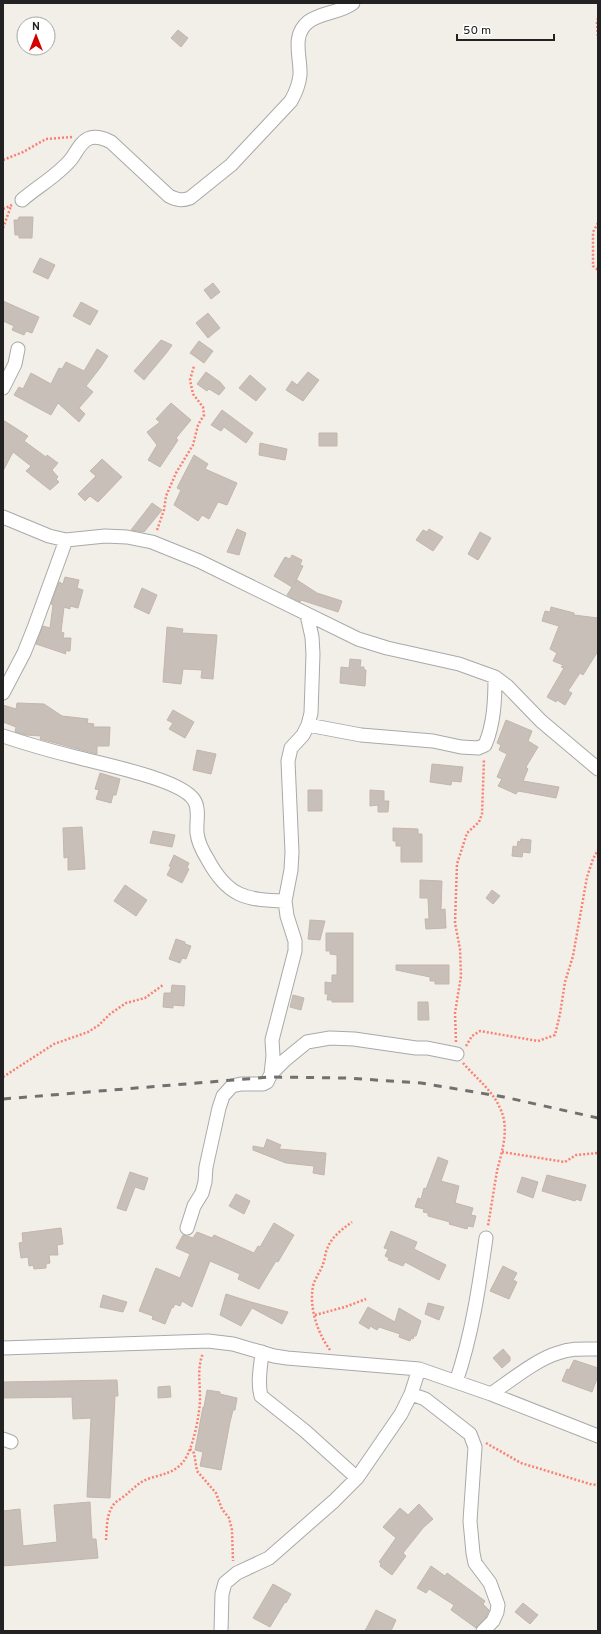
<svg xmlns="http://www.w3.org/2000/svg" width="601" height="1634" font-family="Overpass,sans-serif">
<rect width="100%" height="100%" fill="#f2efe9"/>
<path fill="#c7bfb8" stroke="#c4b6ab" d="M178,30L188,38L181,47L171,38Z
M19,217H33L32,238H19V235H15L14,220H18Z
M40,258L55,265L48,279L33,272Z
M213,283L220,292L211,299L204,290Z
M3,301L39,317L32,333L26,331L24,335L12,330L14,326L3,321Z
M81,302L98,311L90,325L73,316Z
M208,313L220,328L208,338L196,323Z
M161,340L172,345L168,351L144,380L134,371Z
M199,341L213,351L204,363L190,353Z
M97,349L108,356L100,368L86,386L93,392L79,408L85,414L79,422L58,403L51,415L14,395L19,387L23,389L31,373L51,384L59,368L62,369L66,362L84,371Z
M206,372L220,382L225,388L219,395L209,389L207,391L197,384Z
M308,372L319,380L303,401L286,390L292,381L297,385Z
M250,375L266,389L256,401L239,388Z
M171,403L191,420L176,438L178,440L160,467L148,460L157,445L147,432L160,422L156,419Z
M222,410L253,433L246,443L224,427L221,431L211,425Z
M3,420L28,436L24,441L46,457L47,455L58,463L52,470L58,477L56,479L59,482L50,490L26,471L31,466L13,452L3,471Z
M319,433H337V446H319Z
M260,443L287,449L285,460L259,455Z
M194,455L208,464L205,469L237,483L227,505L218,502L209,519L202,515L198,521L174,505L181,490L177,488Z
M102,459L122,477L98,502L90,496L85,501L78,494L96,476L90,471Z
M152,503L162,510L144,532L131,530Z
M237,529L246,533L239,555L227,552Z
M429,529L443,537L433,551L416,540L423,530L427,532Z
M480,532L491,538L478,560L468,554Z
M292,555L302,560L300,565L303,566L295,583L297,580L317,593L342,601L338,612L301,600L300,602L287,595L292,587L274,576L285,557L290,559Z
M65,577L79,580L77,588L83,590L78,608L70,606V609L64,607L61,632L64,633L63,638H71L70,651H65L66,654L36,644L43,626L50,628L53,605L51,604L59,582L63,584Z
M142,588L157,595L149,614L134,607Z
M551,607L574,613V615L598,618V651L583,675L580,673L568,691L572,693L565,705L557,700L556,702L547,697L564,668L561,667L563,665L553,661L557,653L550,649L559,626L542,621L545,611L550,612Z
M167,627L183,629L182,633L217,635L213,679L201,678L202,670L183,669L181,684L163,682Z
M350,659L361,660L360,667H364V670H366L365,686L340,683L341,667L349,668Z
M17,703L44,704L62,716L88,719L87,723L94,724L93,727H110L109,746H97V754L40,739L41,736L26,735L15,732L16,727L3,722V705L16,709Z
M173,710L194,722L185,738L169,729L173,723L167,720Z
M506,720L532,731L528,741L538,747L526,767L528,769L523,781L559,787L556,798L518,791L516,794L498,786L502,779L497,777L507,754L499,750L501,745L497,743Z
M197,750L216,754L211,774L193,770Z
M432,764L463,767L461,782L452,781L451,785L430,782Z
M100,773L120,779L116,795H113L111,803L96,799L99,790L95,789Z
M308,790H322V811H308Z
M370,790L384,791V801H389L388,812H378V805L370,806Z
M82,827L85,869L68,870V857L64,858L63,828Z
M393,828L418,829V834H422V862H401V846H396V841H393Z
M153,831L175,835L172,847L150,843Z
M521,839L531,840L530,853L523,852L522,857L512,856L513,846L517,847L518,841L520,842Z
M174,855L189,863L187,868L189,869L182,883L167,875L171,867L169,866Z
M420,880L442,881L441,910L445,909L446,928L426,929L425,919H429L428,898H420Z
M125,885L147,900L136,916L114,901Z
M492,890L500,896L493,904L486,898Z
M310,920L325,921L320,940L308,939Z
M326,933H353V1002H332V1000H327L328,994H325V982L332,983V975H337V955L330,954V951H326Z
M176,939L185,942V944L191,946L186,959L182,958L180,963L169,959Z
M396,965H449V984H435V981H430V977L396,970Z
M172,985L185,986L184,1006L173,1005V1008L163,1007L164,993H171Z
M293,995L304,998L301,1010L290,1007Z
M418,1002H428L429,1020H418Z
M267,1139L281,1145L279,1149L326,1153L324,1175L313,1173L314,1166L286,1163L253,1150V1146L264,1148Z
M438,1157L448,1161L441,1181L459,1186L455,1203L473,1208L471,1215L476,1216L473,1227L468,1226L467,1229L449,1224L450,1222L428,1216V1213L423,1212L424,1209L415,1207L418,1198L421,1199L424,1188L426,1189Z
M130,1172L148,1178L144,1190L135,1187L126,1211L117,1208Z
M547,1175L586,1185L581,1201L576,1199L575,1201L542,1191Z
M522,1177L538,1182L533,1198L517,1192Z
M236,1194L250,1201L244,1214L229,1206Z
M274,1223L294,1235L278,1262L276,1261L259,1289L238,1279L240,1274L210,1261L192,1307L182,1301L180,1306L175,1304L173,1308L172,1307L165,1324L152,1319L153,1316L139,1311L156,1268L180,1278L190,1254L176,1248L183,1235L193,1238L197,1232L212,1238L214,1235L254,1253L258,1246L260,1247Z
M61,1228L63,1244L57,1245L58,1255H49L50,1263L46,1264V1268L34,1269L33,1265L29,1266L28,1257L21,1258L19,1243L23,1242L22,1233Z
M391,1231L417,1242L414,1249L446,1265L439,1280L405,1262L403,1266L388,1260L389,1258L385,1256L388,1249L384,1248Z
M503,1266L517,1273L513,1280L517,1282L509,1299L490,1291Z
M226,1294L251,1302L288,1312L282,1324L252,1308L241,1326L220,1315Z
M103,1295L127,1302L123,1312L100,1307Z
M428,1303L444,1307L439,1320L425,1314Z
M368,1307L395,1322L399,1308L421,1321L416,1336H414L413,1339L411,1338L410,1341L399,1337L400,1334L379,1327L377,1330L370,1326L369,1329L359,1323Z
M503,1349L510,1357V1361L502,1368L493,1358Z
M574,1360L598,1368V1376L592,1392L562,1381L567,1369L569,1370Z
M117,1380L118,1396H115L110,1498L87,1497L91,1418L73,1419L72,1397L3,1398V1382Z
M170,1386L171,1397L158,1398V1387Z
M207,1390L220,1392V1394L237,1398L235,1410H233L230,1422L221,1470L200,1466L203,1452L195,1450L203,1407H204Z
M90,1502L92,1539H96L98,1558L3,1566V1511L20,1509L23,1546L57,1542L54,1505Z
M419,1504L433,1519L423,1528L403,1553L406,1556L392,1575L380,1566L381,1563L379,1562L396,1538L383,1527L400,1508L408,1515Z
M431,1566L445,1576L447,1573L485,1601L483,1604L489,1610L486,1617L476,1628L451,1610L454,1605L429,1589L426,1593L417,1588Z
M273,1584L291,1594L286,1603L285,1602L270,1627L253,1618Z
M523,1603L538,1615L530,1624L515,1612Z
M376,1610L396,1620L391,1631H365Z"/>
<g fill="none" stroke-linecap="round" stroke-linejoin="round">
<g stroke="#a9a9a9" stroke-width="15">
<path id="street" d="M22,200C37,187 60,174 72,158C77,151 81,141 90,138C97,136 105,139 111,142L169,196C177,200 182,201 190,198L231,165L291,101C296,92 299,85 300,75C301,57 291,36 308,22C321,12 340,13 353,3
M3,388L15,364L18,349
M3,517L49,536L66,540L105,536L127,537L152,542L199,561L358,639L387,648L459,664L495,677L507,686L541,721L598,769
M3,693L24,653L34,628L66,540
M308,725L361,735L433,741L461,747L478,748L485,745C494,724 495,700 495,677
M3,736C27,744 51,751 76,757C101,764 181,779 194,800C200,809 196,822 197,833C198,842 203,852 208,860C228,897 246,900 285,901
M271,1074L273,1056L272,1040L295,951V941L287,916L285,901L291,870L292,852L288,761L291,748L303,735L308,725L311,713L313,654L312,637L307,615
M187,1228L194,1206L202,1193L205,1182L206,1167L219,1108L223,1096L232,1086L241,1084H263L267,1082L271,1074L285,1060L307,1042L330,1038L354,1039L416,1048H427L457,1054
M3,1348L208,1341L233,1344L274,1356L287,1358L419,1369L491,1394L598,1436
M262,1352C261,1366 257,1381 261,1396L305,1431L357,1478
M456,1382C472,1335 479,1287 486,1238
M411,1394L425,1399L470,1434L475,1447L470,1521L473,1553L475,1563L490,1583L498,1605L497,1612L493,1621L483,1631
M491,1394C510,1381 537,1359 558,1353C571,1348 584,1349 598,1349
M3,1439L11,1442
M221,1631L222,1594L225,1583L237,1573L269,1558L334,1501L357,1478L401,1414L411,1394L419,1369"/>
</g>
<path stroke="#fa8072" stroke-width="2.5" stroke-dasharray="2 2" stroke-linecap="butt" d="M598,18L597,23L598,39
M3,160L23,152L46,139L72,137
M3,209L12,205
M598,223L593,232V266L598,270
M3,228L11,206
M157,530L164,510L166,496L176,473L193,445L198,425L204,415L203,407L193,394L190,380L194,366
M456,1042L455,1013L461,976L460,949L455,923L457,864L467,833L479,822L482,814L484,759
M466,1046L472,1036L480,1031L538,1041L555,1035L560,1014L565,982L573,956L587,877L593,859L598,850
M463,1063C476,1078 492,1090 500,1108C510,1128 502,1151 497,1171C494,1189 491,1208 488,1226
M3,1077L54,1044L88,1032L99,1025L110,1014L126,1003L145,998L163,985
M502,1152L565,1162L576,1155L598,1153
M315,1315L345,1307L366,1299
M330,1350C317,1332 309,1307 313,1286C315,1278 321,1271 323,1264C325,1260 325,1255 326,1252C330,1238 341,1230 352,1222
M486,1443L521,1463L590,1484L598,1485
M190,1449L194,1453L197,1471L216,1493L222,1509L229,1518L232,1530L233,1561
M106,1540C107,1528 106,1514 114,1504C118,1500 124,1497 128,1493C135,1487 142,1480 151,1478C163,1474 174,1473 183,1462C193,1450 200,1414 200,1398C200,1382 197,1368 203,1353"/>
<use href="#street" stroke="#fff" stroke-width="13"/>
<path stroke="#707070" stroke-width="3" stroke-dasharray="8 8" stroke-linecap="butt" d="M3,1099L270,1077L346,1078L421,1083L504,1097L598,1118"/>
</g>
<rect width="601" height="1634" fill="none" stroke="#222222" stroke-width="8"/>
<g transform="translate(36 36)"><circle r="19" fill="#ffffff" stroke="#a7a7a7"/>
<path d="M0-3L7 15L0 10L-7 15Z" fill="#d40000"/>
<text y="-6" font-size="11" font-weight="bold" text-anchor="middle" fill="#222222">N</text>
</g>
<path d="M457 34v6h97v-6" fill="none" stroke="#222222" stroke-width="2"/>
<text x="463" y="34" font-size="12" fill="#222222" stroke="#ffffff" stroke-width="3" paint-order="stroke">50 m</text>
</svg>
